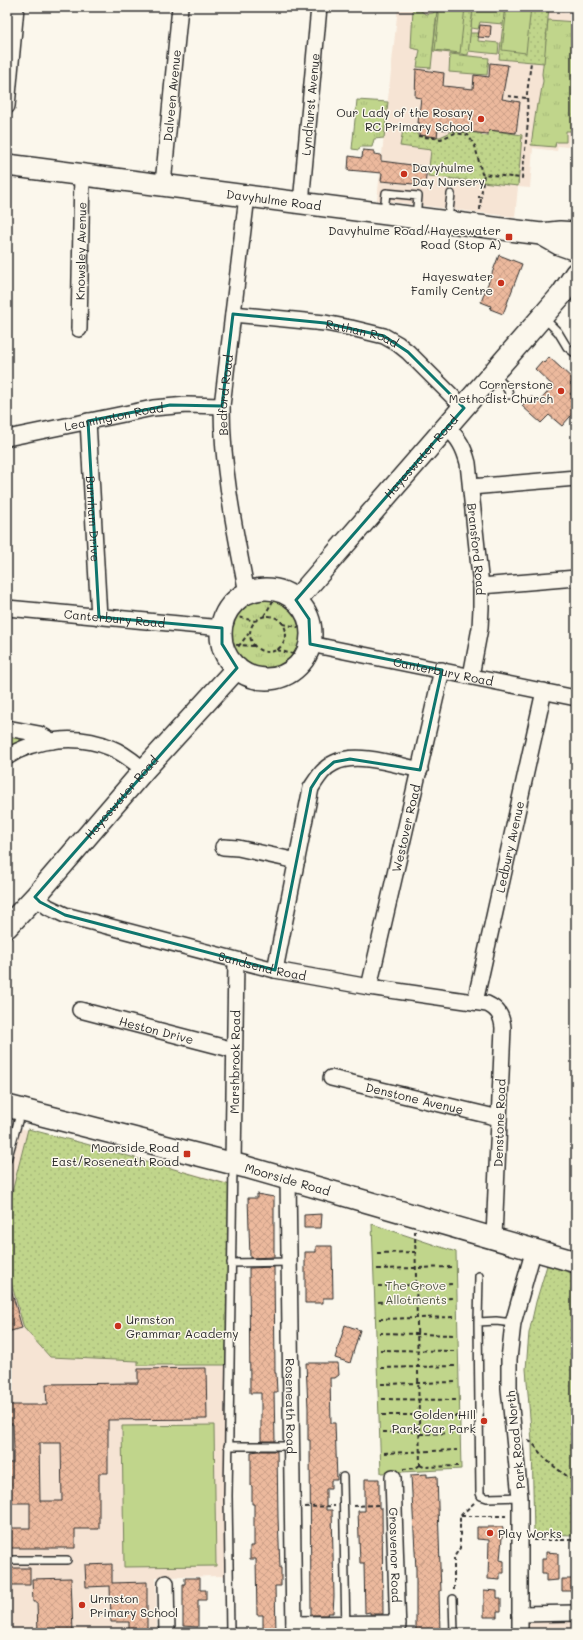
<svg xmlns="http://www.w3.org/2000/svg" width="583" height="1640" font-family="Mali,sans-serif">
<defs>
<pattern id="grass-tufts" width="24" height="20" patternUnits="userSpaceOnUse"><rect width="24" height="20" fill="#c0d58b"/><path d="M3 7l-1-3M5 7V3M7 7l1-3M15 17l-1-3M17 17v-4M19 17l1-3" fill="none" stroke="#a5b778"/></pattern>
<pattern id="park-dots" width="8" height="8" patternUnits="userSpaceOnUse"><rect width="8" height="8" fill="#c0d58b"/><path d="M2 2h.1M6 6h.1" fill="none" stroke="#a5b778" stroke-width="1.8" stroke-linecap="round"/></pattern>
<pattern id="building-cross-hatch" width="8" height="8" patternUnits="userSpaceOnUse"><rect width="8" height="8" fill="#ecb99d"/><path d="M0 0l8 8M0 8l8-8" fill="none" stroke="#cb9f87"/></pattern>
</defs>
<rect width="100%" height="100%" fill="#fbf7ec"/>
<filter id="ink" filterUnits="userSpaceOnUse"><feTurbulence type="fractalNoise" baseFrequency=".025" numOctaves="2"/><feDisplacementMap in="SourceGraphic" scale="8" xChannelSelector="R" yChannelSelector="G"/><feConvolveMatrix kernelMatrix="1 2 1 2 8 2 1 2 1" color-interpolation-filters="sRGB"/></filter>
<g filter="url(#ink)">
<path fill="#f6e4d4" d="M398,7H551V12H576V135L569,136L568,147L558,146L557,151L533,148L530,188L518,187L515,217L377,200Z
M7,1125L86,1144L228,1183L227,1351L226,1373L224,1495L226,1576L156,1577L157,1633H7Z
M576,1617V1633H525L526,1622L528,1620Z"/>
<path fill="url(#grass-tufts)" stroke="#76805b" d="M473,7H505L503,24L480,22L478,29L471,28Z
M413,9H419L425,14L433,13L437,10L431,68L417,67L420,50L411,48Z
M548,20L576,22V131H566V142H556L555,147L531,145L537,104H539L543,81L542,74Z
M470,33H479L478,41L499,43L498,54L468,51Z
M450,54L489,58L487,75L449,72Z
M357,100L388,102L384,138L374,139L372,147H360L359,150L352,149Z
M228 634a38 38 0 1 1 76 0a38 38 0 1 1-76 0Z
M7,732L26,736L28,740L7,751Z"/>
<path fill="url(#park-dots)" stroke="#76805b" d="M438,7H473L468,55L433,51Z
M505,7H549L544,63L499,59Z
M468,128L481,130V135L488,136L489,130L522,135L518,186L428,176L431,150L400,146L403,130L417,131V135L440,137L453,131L467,133Z
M28,1129L86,1144L230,1185L226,1365H138V1361L50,1357L24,1328L7,1268V1212Z
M548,1262L576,1271V1535L534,1534L532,1442L526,1369L529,1333L536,1302Z"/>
<path fill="#c0d58b" stroke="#76805b" d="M440,7H465L460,53L435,50Z
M507,7H531L526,53L502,50Z
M372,1224L456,1252L461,1469L381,1473Z
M214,1425L216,1566L124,1567L122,1426Z"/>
<path fill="url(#building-cross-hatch)" stroke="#2b2b2b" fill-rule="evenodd" d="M480,25L491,26L490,38L478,37Z
M490,63L508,65L502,99L520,102L516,133L489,130L488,134L438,129L437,137L419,135L420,123H418L421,98L415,97L416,69L444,73L443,86L473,89L474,75L489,77Z
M363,150L374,151V154L381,155V161L427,167L425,185L381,181L382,173L348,170L349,156L362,158Z
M499,255L522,264L503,314L490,309L491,306L481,302Z
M549,357L574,380L570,384L575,388L570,394L576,399V410L562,426L549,415L541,423L522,406L531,396L538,403L553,386L535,369L542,361L544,363Z
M257,1194L274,1197V1257L250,1258L248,1198H257Z
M322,1214L321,1228H304V1215Z
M316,1246H332L333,1298H323V1303H305V1252H316Z
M274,1267L275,1373H276L277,1392H274L275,1441H261V1393H250L249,1270V1268Z
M7,1285H10L22,1328L7,1332Z
M345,1325L360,1330L350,1363L335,1358Z
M306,1363H338L339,1375L335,1378H330L331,1423H335L337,1480H331V1489H326V1510H332L334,1596L333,1613H327L328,1615H311L310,1440H308V1408Z
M206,1368L207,1419L108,1420V1473H99V1529H75V1548H7V1528H30V1503H10V1490H7V1463H13V1450H14L13,1424H7V1405H47L46,1384L138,1383V1369ZM39,1443H61L62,1501H40Z
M259,1451H277L278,1518L280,1568H281V1586H275L276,1633H263V1615H257L256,1559H250V1546H254V1504H252V1486H251V1452Z
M427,1474V1477L437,1476L440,1566L441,1591H439L440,1633H416V1570L411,1475Z
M365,1479H379V1508H382L383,1614H370V1612L365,1613L364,1563H360L358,1511H365Z
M477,1527H503L500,1560L504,1561V1573H500V1580L488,1579L489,1540L477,1539Z
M546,1552L558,1553V1580L546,1581V1574H542V1559H546Z
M112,1564V1583L147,1582V1633H129V1622H111L110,1586L86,1587L85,1565Z
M7,1568H30V1585H7Z
M71,1578L73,1633H38L37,1602H33L32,1579Z
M185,1578H200V1590H206V1600H198V1627L183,1626V1584H185Z
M562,1579H576V1591H562Z
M484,1590L497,1591V1598H501V1611H497V1617H484Z"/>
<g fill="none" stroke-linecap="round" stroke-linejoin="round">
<g stroke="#2b2b2b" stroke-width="10">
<path id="lane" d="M384,211L386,193L418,196L416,217
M448,219L451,194
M544,318L558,332L567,347L576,354
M493,375C499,380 509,387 509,395
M7,1160L21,1111
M231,1263L289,1262
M479,1276L478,1322L480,1493L481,1496L487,1498L520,1497
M478,1322L496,1321L513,1323
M228,1446H291
M343,1477L346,1633
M7,1560H67
M453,1599L454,1633
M230,1633L228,1496L233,1165"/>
</g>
<g stroke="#2b2b2b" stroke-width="18">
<g id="street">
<path d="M7,106L16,7"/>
<path id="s1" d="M163,184L180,7"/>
<path id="s2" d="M301,203L319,7"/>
<path id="s3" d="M233,314L325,323L351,328L384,336L398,344L408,352L464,408"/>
<path id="s4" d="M79,329L82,174"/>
<path id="s5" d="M88,421L99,617"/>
<path id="s6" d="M447,428C459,438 464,448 468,463L481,586V608L480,628L471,676"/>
<path id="s7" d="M7,438L153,408L187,405L222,406"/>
<path d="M471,487L576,478"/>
<path d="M481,586L576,578"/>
<path id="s8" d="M247,593C235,531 222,470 222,406L247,196"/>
<path id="s9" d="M7,608L222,628"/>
<path id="s10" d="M310,644L576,698"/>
<path d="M7,728L39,734L52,741"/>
<path d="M7,757C36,738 79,734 111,748C124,753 134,762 144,770"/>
<path d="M223,847L238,848L297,861"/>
<path id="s11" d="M35,897L48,907L65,915L275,970L369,987L487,1004C498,1009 502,1016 503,1028L494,1237"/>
<path d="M275,970L311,788C317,779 323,768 334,763C356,751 397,765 420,770"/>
<path id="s12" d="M369,987L442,670"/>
<path id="s13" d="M475,1002L544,691"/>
<path id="s14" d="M80,1010L234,1050"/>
<path id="s15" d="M331,1078L499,1118"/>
<path id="s16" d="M233,1163L236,961"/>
<path id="s17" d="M288,1178L294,1633"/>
<path id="s18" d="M393,1477L398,1633"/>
<path d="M166,1583L167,1633"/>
<path d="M520,1614L576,1613"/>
<path d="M294,1624L398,1623"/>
<path d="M520,1633V1497L509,1388V1359L513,1323L534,1249"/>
</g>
</g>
<g stroke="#2b2b2b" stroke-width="24">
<g id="secondary">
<path id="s19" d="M7,165L541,234L560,232L576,233"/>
<path d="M543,235L559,244L576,250"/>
<circle cx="266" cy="634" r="45"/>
<path id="s20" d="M296,600L562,294L576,273"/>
<path id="s21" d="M7,927L35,897L144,770L237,668"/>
<path id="s22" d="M7,1106L246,1167L576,1262"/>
</g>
</g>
<path stroke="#2b2b2b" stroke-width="2" stroke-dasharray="4 3" stroke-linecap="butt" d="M508,96L527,98
M418,136L441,139L455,133L468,135L475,146L482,174L522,178L528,122L527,94L531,62
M478,197H481L484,174
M480,210L481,197
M226,614L255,621
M250 634a18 18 0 1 1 36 0a18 18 0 1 1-36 0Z
M264,616L279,591
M283,624L311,630
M222,644L254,646
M277,650L305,657
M234,652L249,633
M415,1231L420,1465
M377,1253L415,1252
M377,1269L453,1267
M378,1286L453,1284
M378,1302L454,1298
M379,1319L454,1317
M379,1333L454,1335
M380,1350L455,1351
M381,1368L455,1366
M381,1384L456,1382
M382,1399L456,1400
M382,1415H419
M419,1417L457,1416
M383,1432H420
M420,1434L457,1433
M528,1441C534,1442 537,1450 541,1454C551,1466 564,1473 576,1483
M384,1453L457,1450
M420,1465L424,1467L458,1466
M403,1469L416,1468L420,1465
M353,1506L381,1505
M305,1507L335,1506
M461,1516H506
M533,1540H576
M454,1590V1557L460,1548V1516L475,1502"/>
<use href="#lane" stroke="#fbf7ec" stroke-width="7"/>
<use href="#street" stroke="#fbf7ec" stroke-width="15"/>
<use href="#secondary" stroke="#fbf7ec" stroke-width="21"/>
</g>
</g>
<path fill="none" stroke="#0f766e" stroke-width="3" stroke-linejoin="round" d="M233,314L325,323L384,336L408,352L464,408L296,600L309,619L310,644L442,670L420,770L350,759L334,762L320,774L311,788L275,970L65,915L40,902L35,897L237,668L222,644V628L99,617L88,421L170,405L222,406Z"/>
<g fill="#c8321e" stroke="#fbf7ec" stroke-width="1.5">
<circle cx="481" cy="119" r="4"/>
<circle cx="404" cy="174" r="4"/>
<rect x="505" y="233" width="8" height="8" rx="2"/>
<circle cx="501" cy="283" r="4"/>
<circle cx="561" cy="391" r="4"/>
<rect x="183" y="1150" width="8" height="8" rx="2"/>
<circle cx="118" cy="1326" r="4"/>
<circle cx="484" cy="1421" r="4"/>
<circle cx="490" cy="1533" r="4"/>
<circle cx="82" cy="1605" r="4"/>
</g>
<g text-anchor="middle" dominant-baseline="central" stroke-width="3" stroke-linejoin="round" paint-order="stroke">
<g font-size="12" fill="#2b2b2b" stroke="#fbf7ec">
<text stroke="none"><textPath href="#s1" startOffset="89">Dalveen Avenue</textPath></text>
<text stroke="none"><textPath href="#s2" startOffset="99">Lyndhurst Avenue</textPath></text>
<text stroke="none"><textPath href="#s19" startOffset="269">Davyhulme Road</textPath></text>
<text stroke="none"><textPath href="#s4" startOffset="78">Knowsley Avenue</textPath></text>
<text stroke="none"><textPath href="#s3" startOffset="131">Rathan Road</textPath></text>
<text stroke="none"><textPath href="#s8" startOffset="200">Bedford Road</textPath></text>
<text stroke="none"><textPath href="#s7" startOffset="109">Leamington Road</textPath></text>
<text stroke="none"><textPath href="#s20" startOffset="190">Hayeswater Road</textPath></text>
<text stroke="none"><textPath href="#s5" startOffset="98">Burnham Drive</textPath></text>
<text stroke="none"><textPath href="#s6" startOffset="128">Bransford Road</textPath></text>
<text stroke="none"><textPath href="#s9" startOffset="108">Canterbury Road</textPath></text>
<text stroke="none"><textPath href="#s10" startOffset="136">Canterbury Road</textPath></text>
<text stroke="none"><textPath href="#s21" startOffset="173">Hayeswater Road</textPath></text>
<text stroke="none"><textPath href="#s12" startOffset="163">Westover Road</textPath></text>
<text stroke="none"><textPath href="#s13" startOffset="159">Ledbury Avenue</textPath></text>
<text stroke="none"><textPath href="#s11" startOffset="239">Sandsend Road</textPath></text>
<text stroke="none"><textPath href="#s14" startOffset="79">Heston Drive</textPath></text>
<text stroke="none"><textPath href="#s16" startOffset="101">Marshbrook Road</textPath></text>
<text stroke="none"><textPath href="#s15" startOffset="86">Denstone Avenue</textPath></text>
<text transform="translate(499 1123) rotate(-88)">Denstone Road</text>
<text stroke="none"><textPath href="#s22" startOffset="290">Moorside Road</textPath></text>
<text stroke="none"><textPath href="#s17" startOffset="228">Roseneath Road</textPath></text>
<text transform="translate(515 1440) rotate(-96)">Park Road North</text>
<text stroke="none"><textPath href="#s18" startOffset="78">Grosvenor Road</textPath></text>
</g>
<g font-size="12" fill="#2b2b2b" stroke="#fbf7ec" text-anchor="end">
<text x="473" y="112">Our Lady of the Rosary<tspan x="473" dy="14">RC Primary School</tspan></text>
<text x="412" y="167" text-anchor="start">Davyhulme<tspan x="412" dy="14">Day Nursery</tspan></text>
<text x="501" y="230">Davyhulme Road/Hayeswater<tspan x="501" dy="14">Road (Stop A)</tspan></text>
<text x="493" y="276">Hayeswater<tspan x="493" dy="14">Family Centre</tspan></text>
<text x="553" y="384">Cornerstone<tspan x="553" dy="14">Methodist Church</tspan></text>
<text x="179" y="1147">Moorside Road<tspan x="179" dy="14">East/Roseneath Road</tspan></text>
<text x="126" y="1319" text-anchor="start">Urmston<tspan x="126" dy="14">Grammar Academy</tspan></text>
<text x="476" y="1414">Golden Hill<tspan x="476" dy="14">Park Car Park</tspan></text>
<text x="498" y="1533" text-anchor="start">Play Works</text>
<text x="90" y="1598" text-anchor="start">Urmston<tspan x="90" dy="14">Primary School</tspan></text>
</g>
<g font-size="12" fill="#505643" stroke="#fbf7ec">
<text x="416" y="1285">The Grove<tspan x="416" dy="14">Allotments</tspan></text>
</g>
</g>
<rect width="583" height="1640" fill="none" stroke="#fbf7ec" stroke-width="24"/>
<rect x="12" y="12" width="559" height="1616" fill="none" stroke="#2b2b2b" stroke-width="1.5" filter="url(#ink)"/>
</svg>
